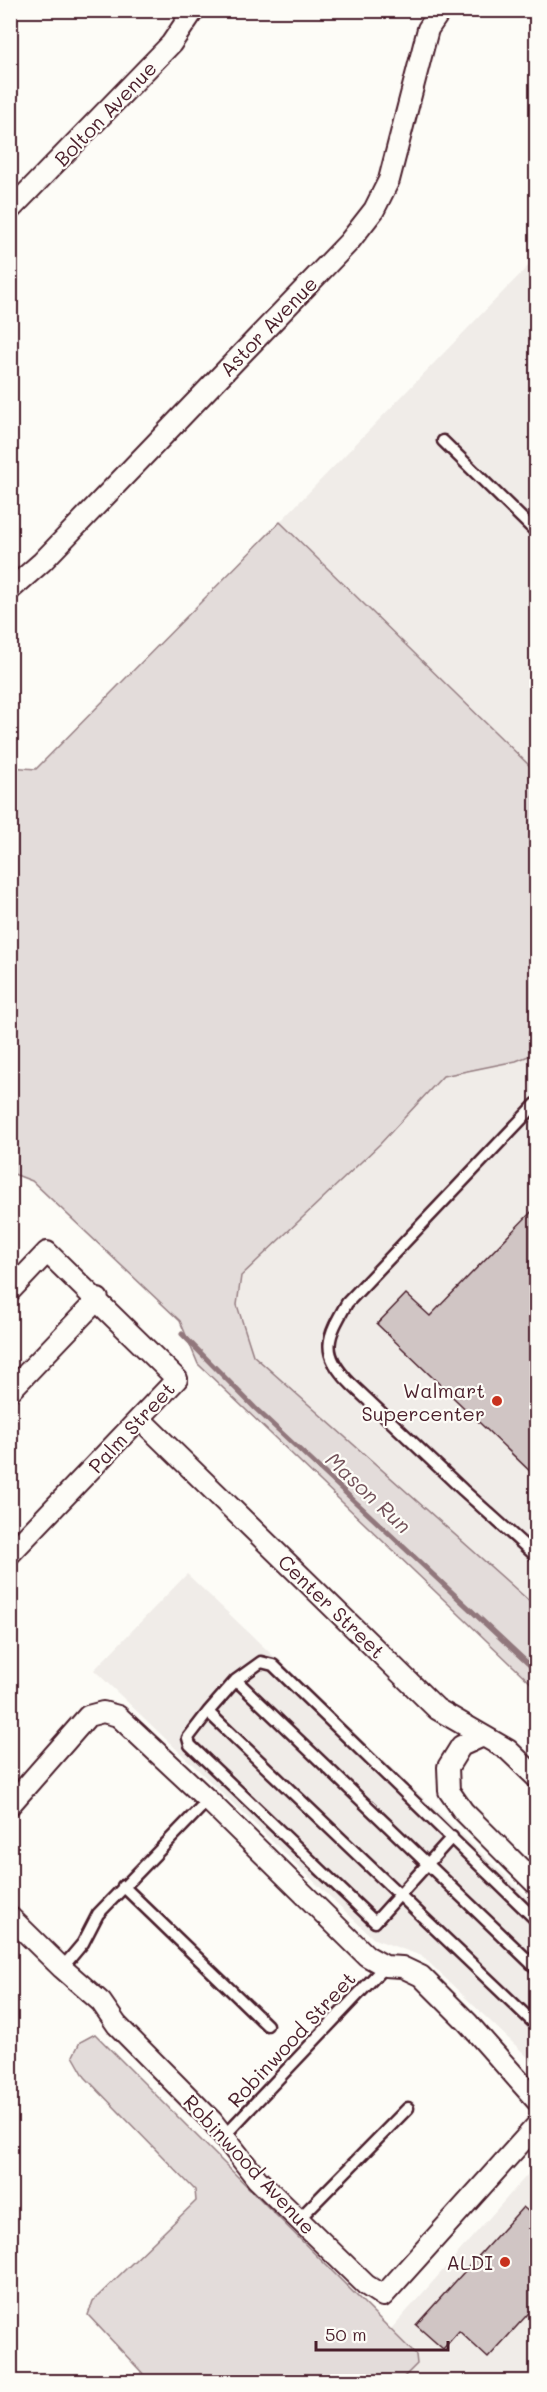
<svg xmlns="http://www.w3.org/2000/svg" width="547" height="2392" font-family="Mali,sans-serif">
<rect width="100%" height="100%" fill="#fdfcf7"/>
<filter id="ink" filterUnits="userSpaceOnUse"><feTurbulence type="fractalNoise" baseFrequency=".0167" numOctaves="2"/><feDisplacementMap in="SourceGraphic" scale="12" xChannelSelector="R" yChannelSelector="G"/><feConvolveMatrix kernelMatrix="1 2 1 2 8 2 1 2 1" color-interpolation-filters="sRGB"/></filter>
<g filter="url(#ink)">
<path fill="#f0ece8" d="M536,258V772L280,522Z
M536,1053V1607L253,1355L237,1305L241,1276L380,1144L443,1076L516,1061Z
M187,1574L536,1905V2065L422,1956L374,1939L94,1670Z
M536,2165V2381H400L417,2364L416,2355L391,2329Z"/>
<path fill="#e3dcda" stroke="#967e82" stroke-width="1.5" d="M280,522L536,772V1053L516,1061L443,1076L380,1144L241,1276L237,1305L253,1355L536,1607V1688L198,1364L180,1321L32,1181L14,1174L11,1175V767L36,769Z
M95,2034L416,2355L417,2364L400,2381H150L88,2315L93,2301L196,2201L195,2190L85,2077L73,2056L80,2042Z"/>
<g fill="none" stroke-linecap="round" stroke-linejoin="round">
<path stroke="#91777b" stroke-width="5" d="M182,1334L255,1408L536,1671"/>
</g>
<path fill="#d0c5c4" stroke="#4a1f2b" stroke-width="1.5" d="M537,1206V1478L377,1324L406,1294L430,1316Z
M523,2207L537,2219V2304L488,2358L459,2331L443,2349L416,2325Z"/>
<g fill="none" stroke-linecap="round" stroke-linejoin="round">
<g stroke="#4a1f2b" stroke-width="15">
<path id="lane" d="M443,441L536,532
M536,1104L347,1303C327,1338 319,1352 351,1384L463,1490L536,1556
M236,1680L536,1968
M208,1712L188,1738L190,1745L375,1922L452,1837
M123,1886L267,2025
M536,1920L273,1665L261,1662L236,1680L208,1712L536,2025
M62,1968L83,1943L98,1914L208,1800
M223,2137L385,1966
M299,2219L408,2108"/>
</g>
<g stroke="#4a1f2b" stroke-width="24">
<path id="street" d="M10,210L171,44L194,10
M10,590L42,562L349,242L374,210L389,180L428,29L441,10
M10,1291L47,1252L177,1379L10,1554
M10,1391L98,1299
M140,1419L437,1709L508,1750L536,1777
M483,1736L461,1746L448,1767L449,1791L463,1811L536,1884
M10,1805L88,1716L103,1712L118,1716L208,1800L367,1956L385,1966L402,1967L421,1976L468,2023L536,2100
M10,1917L62,1968L101,2002L117,2025L212,2121L257,2179L366,2285L383,2296L536,2126"/>
</g>
<use href="#lane" stroke="#fdfcf7" stroke-width="10"/>
<use href="#street" stroke="#fdfcf7" stroke-width="20"/>
</g>
</g>
<g fill="#c8321e" stroke="#fdfcf7" stroke-width="2">
<circle cx="497" cy="1401" r="6"/>
<circle cx="505" cy="2262" r="6"/>
</g>
<g text-anchor="middle" dominant-baseline="central" stroke-width="4.5" stroke-linejoin="round" paint-order="stroke">
<g font-size="20" fill="#4a1f2b" stroke="#fdfcf7">
<text transform="translate(105 113) rotate(-46)">Bolton Avenue</text>
<text transform="translate(268 326) rotate(-46)">Astor Avenue</text>
<text transform="translate(131 1427) rotate(-47)">Palm Street</text>
<text transform="translate(332 1606) rotate(44)">Center Street</text>
<text transform="translate(291 2039) rotate(-47)">Robinwood Street</text>
<text transform="translate(250 2164) rotate(47)">Robinwood Avenue</text>
</g>
<g font-size="20" fill="#4a1f2b" stroke="#fdfcf7" text-anchor="end">
<text x="485" y="1390">Walmart<tspan x="485" dy="23">Supercenter</tspan></text>
<text x="493" y="2262">ALDI</text>
</g>
<g font-size="21" font-style="italic" fill="#73525a" stroke="#fdfcf7">
<text transform="translate(369 1492) rotate(43)">Mason Run</text>
</g>
</g>
<rect width="547" height="2392" fill="none" stroke="#fdfcf7" stroke-width="36"/>
<rect x="18" y="18" width="511" height="2356" fill="none" stroke="#4a1f2b" stroke-width="2" filter="url(#ink)"/>
<path d="M316 2341v9h132v-9" fill="none" stroke="#4a1f2b" stroke-width="3"/>
<text x="325" y="2341" font-size="18" fill="#4a1f2b" stroke="#fdfcf7" stroke-width="4.5" paint-order="stroke">50 m</text>
</svg>
